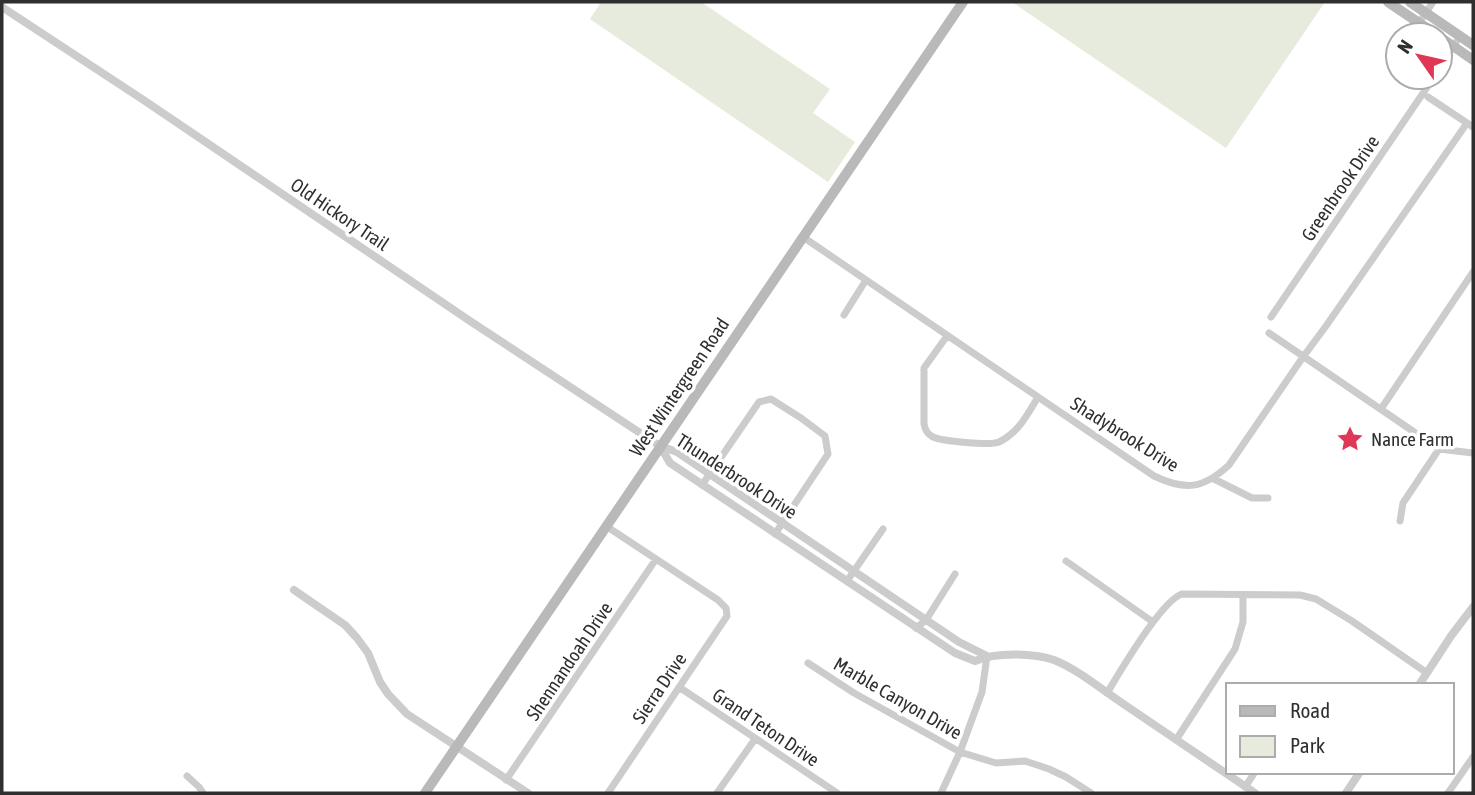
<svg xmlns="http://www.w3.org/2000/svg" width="1475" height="795" font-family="'Asap Condensed',sans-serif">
<rect width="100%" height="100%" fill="#fff"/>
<path fill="#e6ebdd" d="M601,2H701L830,89L813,113L855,142L828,182L590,19Z
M1012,2H1325L1226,148Z"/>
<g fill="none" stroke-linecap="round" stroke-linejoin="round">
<path stroke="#ccc" stroke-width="7" d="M1419,23L1433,2
M1440,68L1460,36
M1428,97L1473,127
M803,237L1154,476C1186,491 1203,489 1229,465L1303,357L1326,326L1467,123
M844,315L866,280
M1271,317L1434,77
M1269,333L1439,449L1473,453
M947,336L924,368V424C925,430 927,434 933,437C942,441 990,446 999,442C1019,432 1027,415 1038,397
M1381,409L1473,272
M1214,479L1252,498H1268
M702,485L759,402L771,399L801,418L825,436L828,454L775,534
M1400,521L1403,503L1439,449
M606,526L718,600L726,608L727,616L608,793
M1066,561L1153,622
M847,581L883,529
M916,628L926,620L955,574
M808,663L854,693L960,752L996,763L1025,761L1049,769L1066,777L1091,793
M679,687L837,793
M1107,693C1120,672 1161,601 1182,594L1300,595L1316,599L1352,621L1427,673
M1176,740L1235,649L1243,622V595
M187,776L199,787L203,793
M506,780L656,559
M1245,787L1255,772
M717,793L755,739
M941,793L960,752L982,692L987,656
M1448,793L1473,757"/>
<path stroke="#ccc" stroke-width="8" d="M2,7L145,101L470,321L660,446L677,452L959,642L987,656
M660,446L670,463L955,653L975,661C995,652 1034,653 1054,660C1077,669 1101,689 1122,703C1166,733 1210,763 1255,793
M294,590L345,625L357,638L368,653L380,682L388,694L407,714L528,793
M1419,685L1451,636L1473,607
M1346,793L1360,772"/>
<path stroke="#b9b9b9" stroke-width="10" d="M1388,2L1437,35
M1410,2L1473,45
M1440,37L1473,60
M425,793L963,2"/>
</g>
<defs>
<g id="sight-bare" transform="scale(2.1)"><path d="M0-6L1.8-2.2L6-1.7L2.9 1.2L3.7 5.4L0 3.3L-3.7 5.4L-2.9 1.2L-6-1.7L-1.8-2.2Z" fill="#df3857" stroke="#fff" stroke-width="2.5" paint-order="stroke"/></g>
</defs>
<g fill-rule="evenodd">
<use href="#sight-bare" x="1350" y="439"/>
</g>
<g text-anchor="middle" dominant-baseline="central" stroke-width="7" stroke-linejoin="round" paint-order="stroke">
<g font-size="19" fill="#2f2f2f" stroke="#fff">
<text transform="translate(1340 188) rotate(-56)">Greenbrook Drive</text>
<text transform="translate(340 214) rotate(34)">Old Hickory Trail</text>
<text transform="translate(679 387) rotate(-56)">West Wintergreen Road</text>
<text transform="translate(1125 434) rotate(32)">Shadybrook Drive</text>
<text transform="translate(737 476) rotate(33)">Thunderbrook Drive</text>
<text transform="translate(569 661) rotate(-56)">Shennandoah Drive</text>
<text transform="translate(659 688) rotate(-56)">Sierra Drive</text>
<text transform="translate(898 698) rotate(30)">Marble Canyon Drive</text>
<text transform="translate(766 727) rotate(34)">Grand Teton Drive</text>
</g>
<g font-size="19" fill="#2f2f2f" stroke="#fff" text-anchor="start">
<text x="1371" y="439">Nance Farm</text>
</g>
</g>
<rect width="1475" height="795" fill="none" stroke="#2f2f2f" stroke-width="7"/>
<rect x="1226" y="683" width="228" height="91" fill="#ffffff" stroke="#acacac" stroke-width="2"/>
<rect x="1240" y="706" width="35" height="10" fill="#b9b9b9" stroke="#acacac" stroke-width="2"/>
<text x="1290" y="718" font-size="21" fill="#2f2f2f">Road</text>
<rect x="1240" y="736" width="35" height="21" fill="#e6ebdd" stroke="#acacac" stroke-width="2"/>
<text x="1290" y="753" font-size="21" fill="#2f2f2f">Park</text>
<g transform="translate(1419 56) rotate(304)"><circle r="33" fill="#ffffff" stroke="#acacac" stroke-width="2"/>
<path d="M0-5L12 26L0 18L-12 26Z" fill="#df3857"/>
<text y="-10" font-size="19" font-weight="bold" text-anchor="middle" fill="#2f2f2f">N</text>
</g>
</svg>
